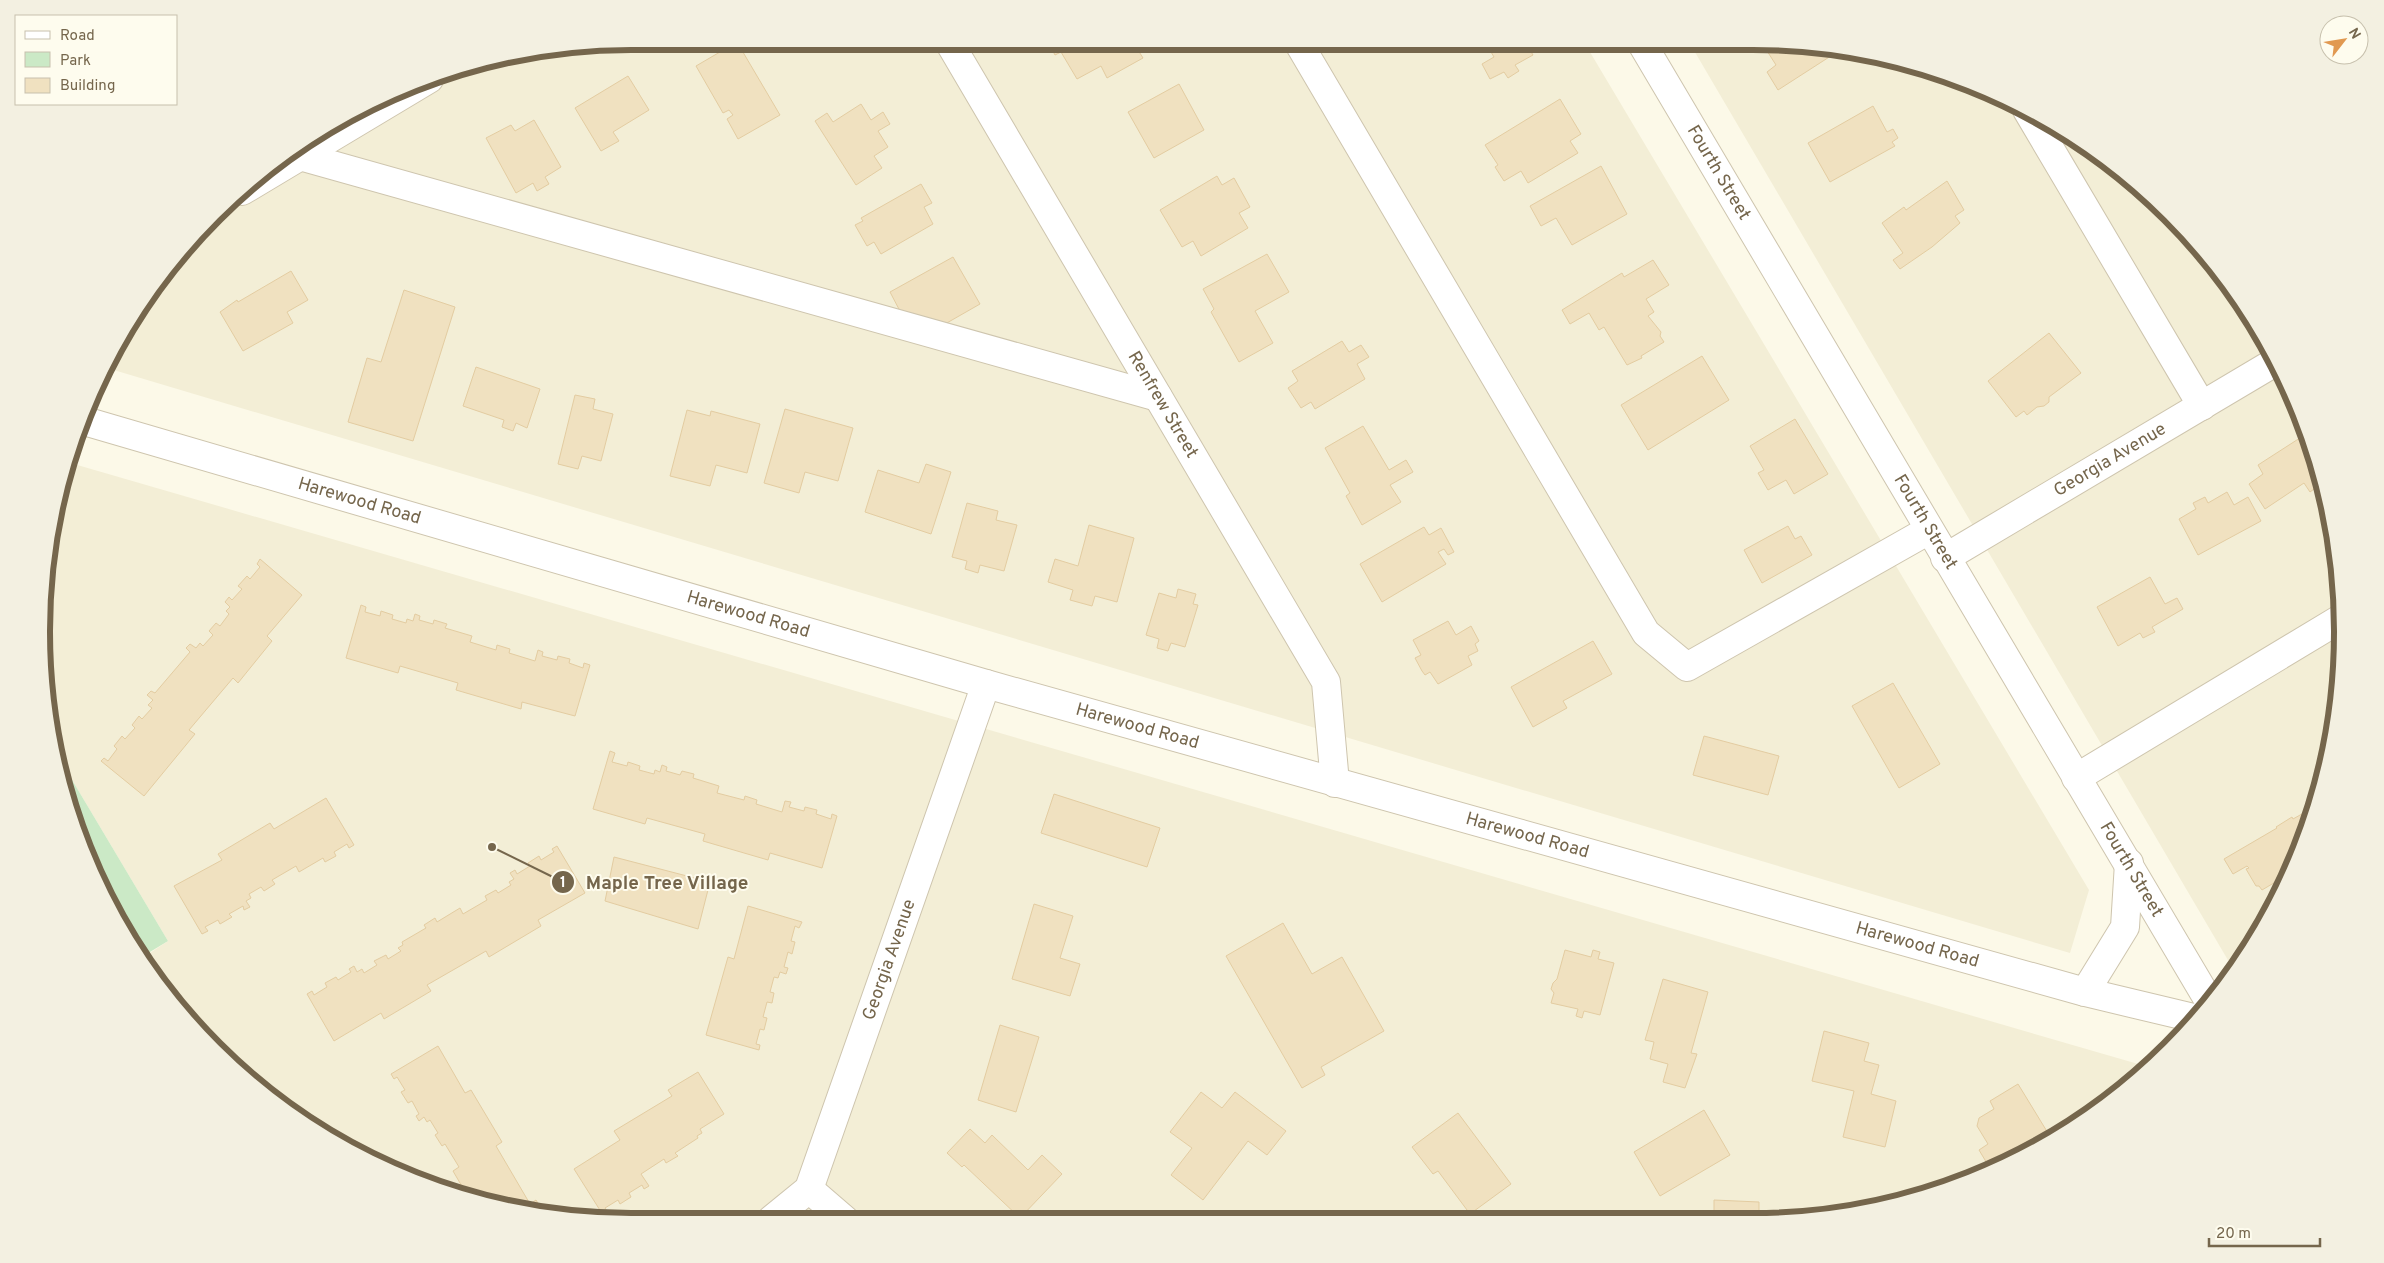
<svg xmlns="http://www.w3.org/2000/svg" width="2384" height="1263" font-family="Overpass,sans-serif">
<rect width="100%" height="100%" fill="#fcf9e8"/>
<path fill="#f3eed6" d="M632,41L1584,42L2089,890L2070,953L107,368L141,304L188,242L272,163L337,120L441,73L517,53Z
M1689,42L1791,43L1906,61L2014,102L2112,163L2196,243L2264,337L2312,442L2338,555L2341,670L2323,785L2282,893L2232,967Z
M67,462L890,701L2145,1066L2081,1122L1978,1177L1830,1217L593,1220L479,1202L370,1161L272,1100L214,1049L141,959L168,941L56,753L43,670V593L61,479Z"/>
<path fill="#cbe9c6" d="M56,753L168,941L140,958L86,858L61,784Z"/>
<path fill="#f0e1c0" stroke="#e3cca1" d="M737,42L780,115L738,139L727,119L733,115L729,110L723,113L696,66Z
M1048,42H1133L1143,58L1107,78L1101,66L1077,79L1061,52L1055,55Z
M1485,42H1525L1533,55L1515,65L1519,71L1508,78L1504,72L1490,79L1482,64L1494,57Z
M1791,42L1836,50L1837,52L1778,90L1767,72L1776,65L1762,43Z
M628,76L649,110L613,132L619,141L601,151L575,108Z
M1179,84L1204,130L1154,158L1128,112Z
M1560,99L1581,134L1570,141L1578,153L1528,183L1521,171L1504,181L1495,167L1498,165L1485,145Z
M861,104L871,120L883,112L890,124L878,131L888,147L874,156L882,168L856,185L815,121L827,113L833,122Z
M1873,106L1887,132L1893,129L1898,138L1892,142L1895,146L1830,182L1808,143Z
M534,120L561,167L545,177L549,184L537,191L533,183L516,193L486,138L511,125L515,131Z
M1601,166L1627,214L1572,245L1556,218L1541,226L1530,206Z
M1217,176L1222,185L1234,178L1250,207L1239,213L1248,228L1201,256L1193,241L1182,247L1160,210Z
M1947,181L1964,210L1955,216L1960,223L1932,247L1900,269L1893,260L1903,253L1882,223L1904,207L1906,210Z
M921,184L932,203L924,207L933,224L881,254L874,242L867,246L855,225L863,221L861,218Z
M1267,254L1289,292L1255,311L1273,343L1239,362L1211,312L1214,309L1203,289Z
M953,257L980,304L945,324L901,313L890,292Z
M1653,260L1669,285L1646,299L1654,312L1648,316L1661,332L1660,336L1664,342L1641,356L1642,358L1627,365L1604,327L1599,330L1589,313L1570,324L1562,310L1622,273L1624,277Z
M291,271L308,300L287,312L293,323L243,351L220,312L237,300L238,302Z
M404,290L455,307L413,441L348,422L367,358L381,362Z
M2049,333L2081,373L2049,397V402L2044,406L2037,407L2027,415L2024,411L2016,417L1988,381Z
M1342,341L1349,352L1361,345L1369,357L1357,364L1365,379L1315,409L1311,402L1301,408L1288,388L1298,381L1292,371Z
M1702,356L1729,400L1648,450L1621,405Z
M476,367L540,389L527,428L516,423L513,431L502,427L504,420L463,406Z
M575,395L595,399L593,409L613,414L601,461L582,456L578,469L558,464Z
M785,409L853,428L838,481L805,472L799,493L764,483Z
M687,410L710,416L711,411L760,424L747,473L716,465L710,486L670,476Z
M1795,419L1828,474L1794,494L1786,480L1768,490L1758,473L1764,470L1750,446Z
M1363,426L1389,470L1406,460L1413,472L1390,485L1401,502L1362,525L1346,496L1350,493L1325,448Z
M2303,436L2314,453L2321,484L2310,492L2304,483L2265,509L2249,484L2263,474L2258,465Z
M926,464L951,472L931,534L865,512L878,470L919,483Z
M2227,492L2234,505L2248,497L2261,521L2198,555L2179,519L2196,509L2193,503L2205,497L2208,503Z
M967,503L998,511L996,520L1017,525L1004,571L980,565L978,573L965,569L967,561L952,557Z
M1089,525L1134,538L1117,602L1095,596L1092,606L1070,600L1073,590L1048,582L1055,559L1078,566Z
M1788,526L1795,539L1801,536L1812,555L1762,583L1744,550Z
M1424,527L1429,535L1441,528L1454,552L1448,555L1444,549L1438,552L1446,564L1382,602L1360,564Z
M260,559L302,595L267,636L272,641L238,683L233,678L189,730L195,734L144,796L101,761L104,758L108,761L117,749L114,746L122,736L125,739L135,728L132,725L139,716L142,719L152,708L148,705L153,700L147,695L151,691L155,693L190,652L186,648L190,644L196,648L200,643L203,646L213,635L209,631L216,623L220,626L229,614L226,611L230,607L225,602L229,597L232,600L242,589L238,586L247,576L250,579L260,567L257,564Z
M2150,577L2165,604L2177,598L2183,609L2152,627L2155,632L2143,638L2140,633L2118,646L2097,607Z
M1178,589L1196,594L1193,604L1198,605L1185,647L1171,643L1168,651L1157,648L1159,639L1146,635L1159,593L1176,598Z
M361,605L366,607L365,612L380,616L381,611L393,615L392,619L406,623L407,619L413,621L415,614L420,616L419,620L433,624L434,620L447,624L445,628L472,636L470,642L496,650L497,645L510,649L509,653L535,661L538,650L543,652L542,656L557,660L558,656L570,659L569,663L583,668L584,663L590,665L575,716L522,702L521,709L456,690L458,683L400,666L398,673L346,658Z
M1448,621L1456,635L1471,626L1479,641L1475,644L1478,651L1468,656L1472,665L1438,684L1430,672L1425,675L1422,671L1415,658L1421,655L1413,640Z
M1593,641L1612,674L1563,701L1567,708L1533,727L1511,687Z
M1893,683L1940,764L1899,788L1852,706Z
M1704,736L1779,756L1768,795L1693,775Z
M610,751L615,753L612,762L627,766L628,762L640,766L639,770L654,774L655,770L660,772L662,765L667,767L666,771L680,775L682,771L694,774L693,778L719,786L717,793L744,800L745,796L757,800L756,804L782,812L785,801L791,802L789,807L804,811L805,807L817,810L816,814L831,819L832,814L837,816L822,868L770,853L768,860L703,841L705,834L647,818L645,824L593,809Z
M1054,794L1160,828L1147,867L1041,833Z
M326,798L354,845L349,848L347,844L334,852L336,856L325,862L323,858L299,872L296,866L272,880L275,884L264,891L261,887L249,894L251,898L246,901L250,907L244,910L243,906L229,914L232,917L220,924L218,920L205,927L208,931L202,934L174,886L222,860L218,854L270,823L274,829Z
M2309,810L2311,814L2289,874L2262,890L2259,886H2256L2246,869L2249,868L2247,866L2233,874L2224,859L2277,828L2276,827L2292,817L2293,819Z
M557,846L585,893L538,920L541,926L489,957L486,951L427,985L431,991L384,1019L381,1013L334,1041L307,994L312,991L314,995L327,987L325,983L336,977L338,980L351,972L349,969L354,966L357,972L362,969L364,973L377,965L374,961L386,955L388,959L401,951L398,948L403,945L402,942L426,928L424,925L435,918L437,922L460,908L463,914L487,900L485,896L496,890L498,893L511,885L509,882L514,879L510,873L515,870L517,874L530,866L528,863L539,856L541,860L554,852L552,849Z
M614,857L710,882L698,929L605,901Z
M1034,904L1073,916L1060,958L1080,964L1070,996L1012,979Z
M748,906L802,922L799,928L795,926L791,941L795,942L792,954L788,952L784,967L788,968L786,974L780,972L778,978L774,977L770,992L774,993L772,1003L767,1002L763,1017L767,1018L764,1030L760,1029L756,1044L760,1045L759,1050L706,1035L728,957L734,959Z
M1283,923L1312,974L1342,957L1384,1031L1321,1067L1325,1075L1302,1088L1226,956Z
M1565,950L1591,957L1593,950L1600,952L1598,959L1614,963L1600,1015L1584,1011L1582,1018L1576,1016L1578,1009L1551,1003L1554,993L1551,989L1553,983L1557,979Z
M1663,979L1708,992L1691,1053L1697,1054L1685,1088L1663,1082L1668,1064L1650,1059L1654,1042L1645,1040Z
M1000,1025L1039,1037L1016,1112L978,1100Z
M1824,1031L1869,1043L1864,1061L1879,1065L1871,1094L1896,1101L1885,1147L1843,1137L1854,1091L1812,1081Z
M438,1046L465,1093L471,1090L502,1142L496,1146L530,1204L536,1200L543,1212L479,1202L464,1196L467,1195L453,1171L459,1167L445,1144L442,1146L435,1135L438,1133L430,1120L427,1122L424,1117L419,1121L416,1116L419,1114L412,1101L408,1103L401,1092L405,1090L397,1077L394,1079L391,1074Z
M698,1072L724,1114L700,1129L702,1133L697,1136L698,1138L675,1153L678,1156L666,1163L664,1159L641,1174L649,1186L644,1189L642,1185L629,1193L631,1197L620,1204L618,1200L605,1208L607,1211L603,1215L574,1169L620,1140L614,1131L672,1096L668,1090Z
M2018,1084L2051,1138L1991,1170L1979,1150L1988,1144L1977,1126L1979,1118L1994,1109L1990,1101Z
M1201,1092L1222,1108L1235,1092L1286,1131L1267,1155L1248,1141L1203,1200L1171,1175L1192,1148L1170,1132Z
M1704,1110L1730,1155L1660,1196L1634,1152Z
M1458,1113L1511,1184L1470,1214L1438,1171L1433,1174L1412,1147Z
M970,1129L985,1143L992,1135L1028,1170L1042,1155L1062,1174L1020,1218L964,1165L962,1167L947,1153Z
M1714,1200L1759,1202V1217H1714Z"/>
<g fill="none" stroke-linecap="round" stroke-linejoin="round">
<g stroke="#cec5ae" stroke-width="30">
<g id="minor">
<path id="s1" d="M949,42L1326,682L1335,783"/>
<path d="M1298,42L1646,633L1687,667L1929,530"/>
<path id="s2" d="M1641,42L2209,1001"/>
<path d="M2027,110L2202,406"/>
<path d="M300,156L1158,397"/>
<path d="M242,191L429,79"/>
<path id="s3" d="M81,420L986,684L2085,992L2198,1019"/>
<path id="s4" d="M1945,558L2275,362"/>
<path d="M2076,778L2340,619"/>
<path d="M2085,992L2125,927L2129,863"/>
<path d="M809,1189L845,1220"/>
<path id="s5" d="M771,1220L809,1189L986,684"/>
</g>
</g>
<use href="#minor" stroke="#fff" stroke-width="28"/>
</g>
<g text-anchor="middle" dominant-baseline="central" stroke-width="4" stroke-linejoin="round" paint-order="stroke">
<g font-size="18" fill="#75664c" stroke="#fefcee">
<text stroke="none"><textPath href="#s2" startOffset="152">Fourth Street</textPath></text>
<text stroke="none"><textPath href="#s1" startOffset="421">Renfrew Street</textPath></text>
<text stroke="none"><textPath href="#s4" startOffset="192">Georgia Avenue</textPath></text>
<text stroke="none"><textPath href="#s3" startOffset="290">Harewood Road</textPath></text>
<text stroke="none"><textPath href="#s2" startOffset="558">Fourth Street</textPath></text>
<text stroke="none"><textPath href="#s3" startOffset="695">Harewood Road</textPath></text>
<text stroke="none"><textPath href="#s3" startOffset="1100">Harewood Road</textPath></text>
<text stroke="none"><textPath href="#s3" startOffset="1505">Harewood Road</textPath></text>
<text stroke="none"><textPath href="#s2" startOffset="962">Fourth Street</textPath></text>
<text stroke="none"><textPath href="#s3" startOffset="1910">Harewood Road</textPath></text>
<text stroke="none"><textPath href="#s5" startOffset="292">Georgia Avenue</textPath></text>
</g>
</g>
<path d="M0 0H2384V1263H0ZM631 50H1753A581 581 0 0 1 2334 631V632A581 581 0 0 1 1753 1213H631A581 581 0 0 1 50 632V631A581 581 0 0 1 631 50Z" fill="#f3f0e1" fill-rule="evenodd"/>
<path fill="none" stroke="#75664c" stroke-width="6" d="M631 50H1753A581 581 0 0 1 2334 631V632A581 581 0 0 1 1753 1213H631A581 581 0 0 1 50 632V631A581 581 0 0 1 631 50Z"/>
<path fill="none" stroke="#75664c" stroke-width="2" d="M492 847L563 882"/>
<g fill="#75664c" stroke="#fefcee" stroke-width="2">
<circle cx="492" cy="847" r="5"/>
<circle cx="563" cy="882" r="12"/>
</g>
<g font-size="15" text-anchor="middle" font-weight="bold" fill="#fff">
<text x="563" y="887">1</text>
</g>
<g font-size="19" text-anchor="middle" font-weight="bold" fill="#75664c" stroke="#fefcee" stroke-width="4" stroke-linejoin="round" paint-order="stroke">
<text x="667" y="889">Maple Tree Village</text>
</g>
<rect x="15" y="15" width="162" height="90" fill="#fefcee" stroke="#c7c0ad"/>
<rect x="25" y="31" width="25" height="8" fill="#ffffff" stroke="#c7c0ad"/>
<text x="60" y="40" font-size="15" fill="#75664c">Road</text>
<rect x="25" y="52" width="25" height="15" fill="#cbe9c6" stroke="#c7c0ad"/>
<text x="60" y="65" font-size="15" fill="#75664c">Park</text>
<rect x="25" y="78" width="25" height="15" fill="#f0e1c0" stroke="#c7c0ad"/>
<text x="60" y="90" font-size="15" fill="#75664c">Building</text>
<g transform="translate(2344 40) rotate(59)"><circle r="24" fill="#fefcee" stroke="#c7c0ad"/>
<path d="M0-4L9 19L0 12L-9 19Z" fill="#e19951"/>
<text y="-8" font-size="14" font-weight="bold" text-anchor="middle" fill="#75664c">N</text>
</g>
<path d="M2209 1238v8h111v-8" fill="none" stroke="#75664c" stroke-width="2.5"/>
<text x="2216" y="1238" font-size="15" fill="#75664c" stroke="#fefcee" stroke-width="4" paint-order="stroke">20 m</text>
</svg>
